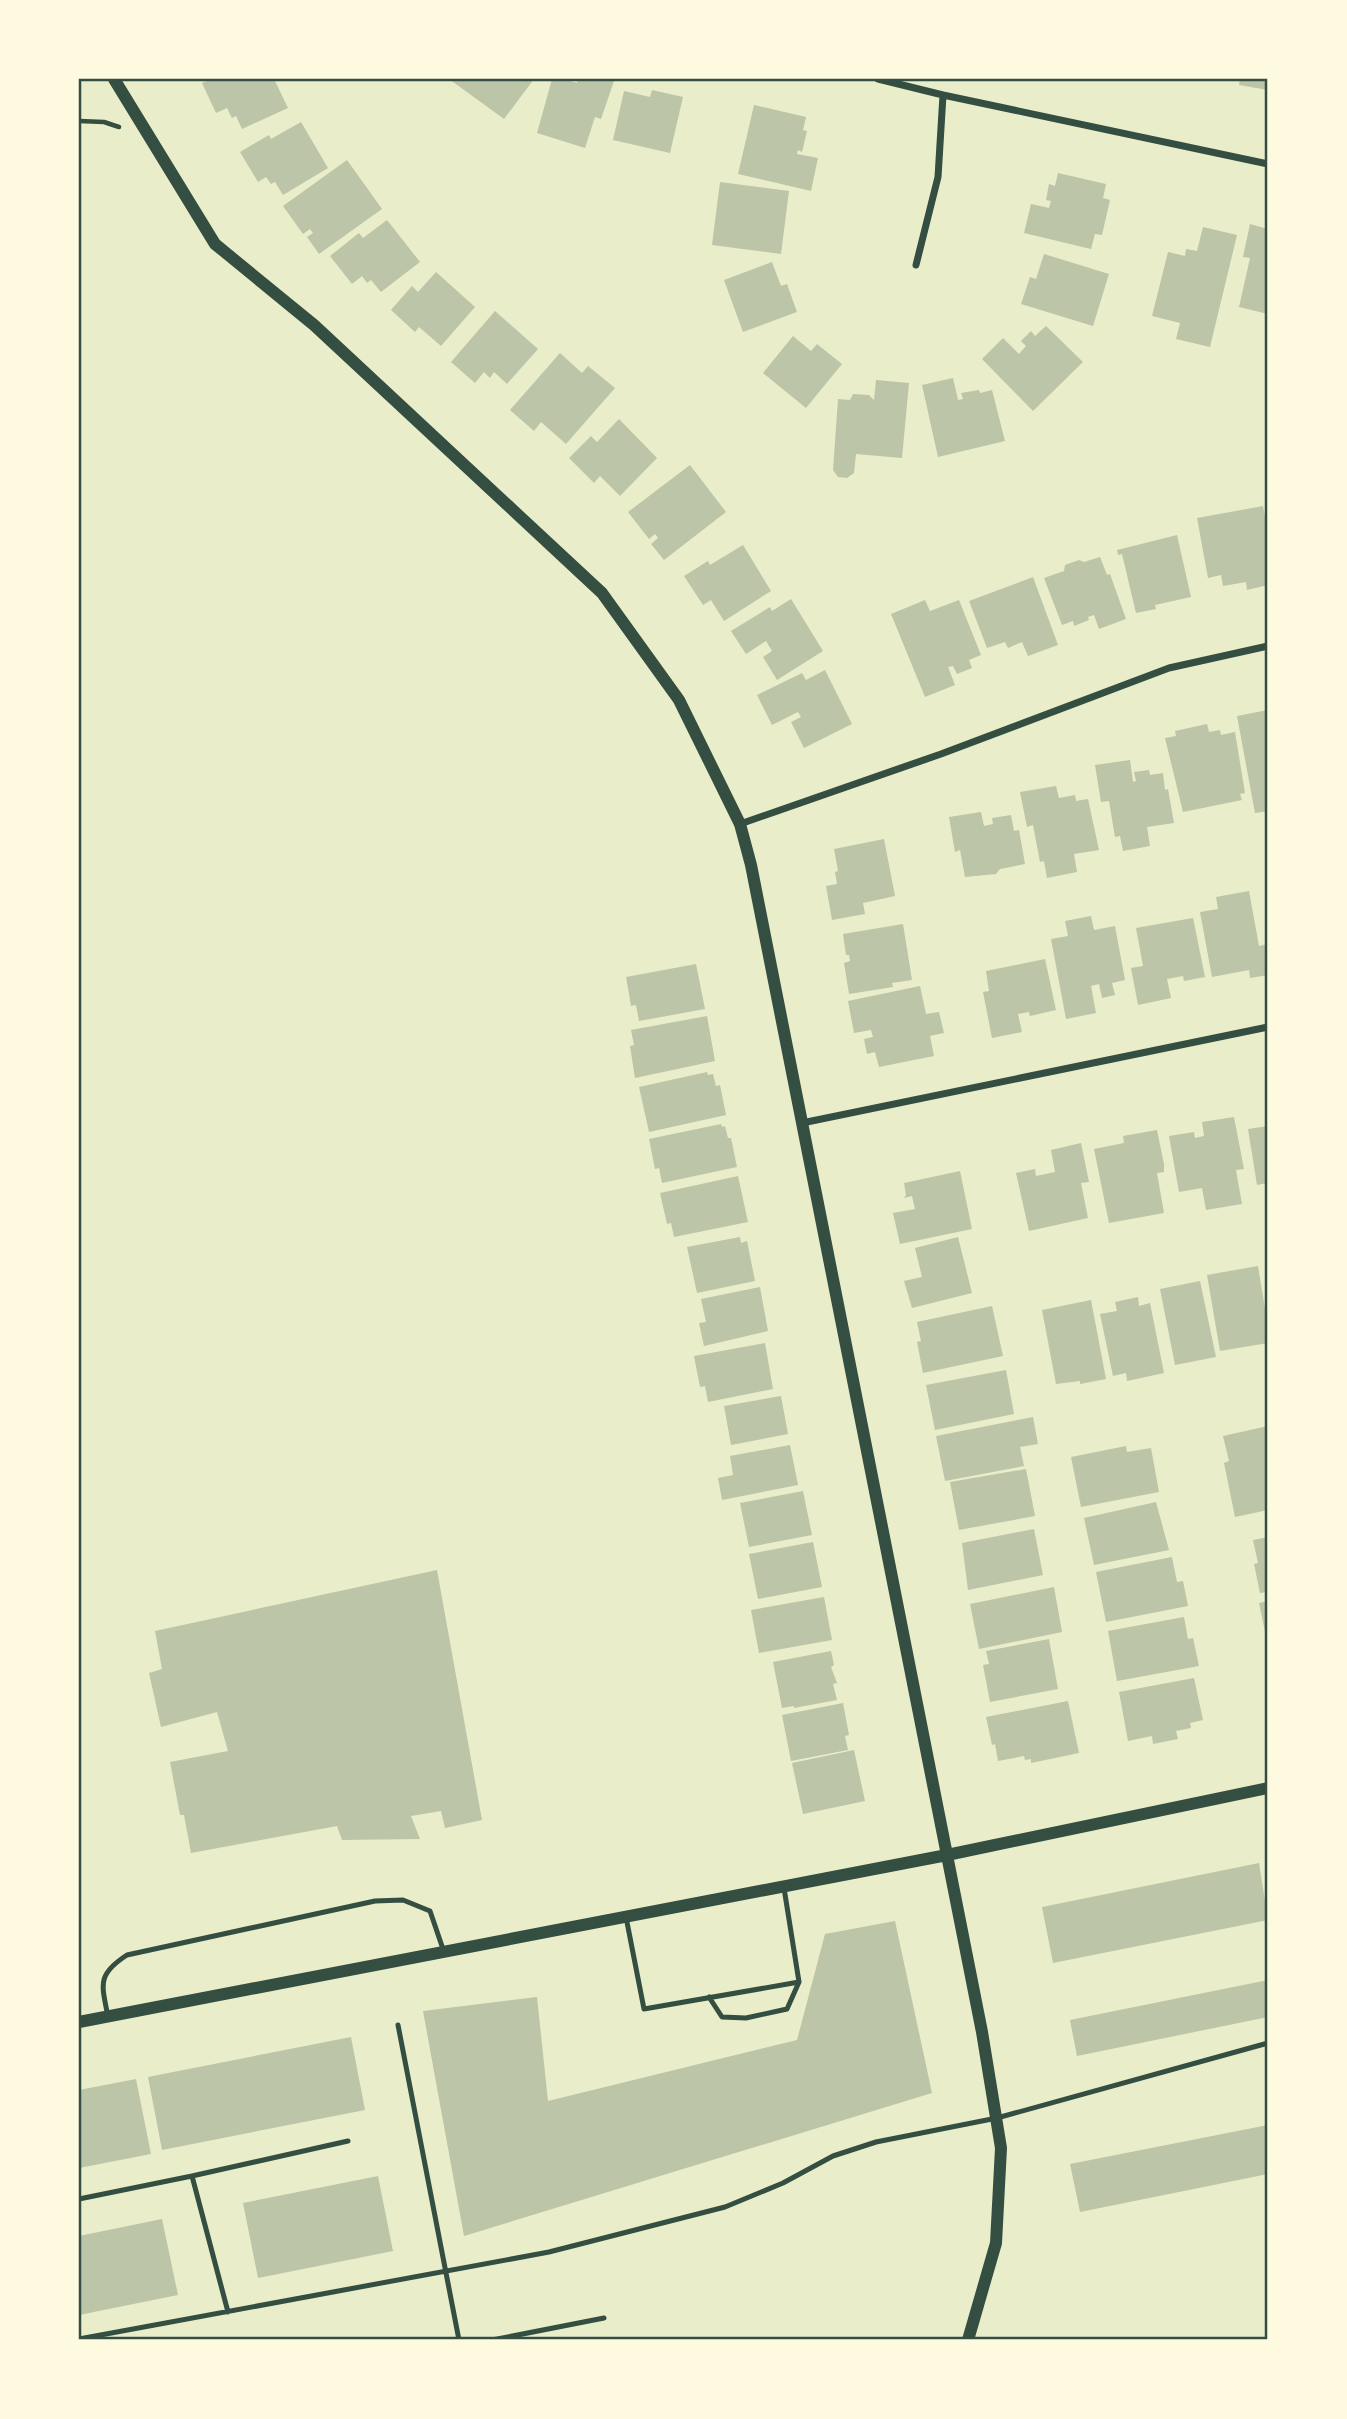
<svg xmlns="http://www.w3.org/2000/svg" width="1347" height="2419" font-family="Lato,sans-serif">
<rect width="100%" height="100%" fill="#e9edc9"/>
<path fill="#bcc5a7" d="M211,79H274L288,108L242,129L236,116L232,118L227,108L216,113L202,83Z
M449,79H534L504,119Z
M552,79H563L577,83L578,79H606L614,81L601,119L595,117L585,148L537,133Z
M1240,79H1268V90L1239,85Z
M652,90L683,97L670,153L613,140L624,91L650,97Z
M754,105L806,117L803,130L807,131L802,152L798,150L797,154L818,158L811,191L738,174Z
M301,122L328,168L283,195L275,182L271,184L266,177L258,182L240,152L269,135L271,139Z
M347,160L382,209L319,254L307,237L313,233L310,229L303,234L283,206Z
M1058,173L1106,184L1103,198L1110,200L1102,235L1095,234L1091,249L1024,233L1031,204L1049,208L1051,201L1046,200L1049,184L1055,186Z
M720,182L789,191L781,254L712,245Z
M387,220L420,262L381,292L371,280L367,283L362,276L352,284L330,256L359,233L363,238Z
M1250,224L1268,229V314L1239,307L1250,258L1243,257Z
M1203,227L1237,235L1210,347L1176,339L1180,323L1152,316L1168,252L1185,256L1186,249L1197,251Z
M1044,254L1109,274L1093,326L1021,304L1030,277L1036,279Z
M772,262L781,286L787,284L797,312L743,332L724,280Z
M436,272L475,307L441,346L419,327L415,332L391,310L412,286L418,292Z
M495,311L538,349L507,384L494,372L490,378L484,372L475,383L451,362Z
M1046,326L1083,362L1033,411L982,359L1003,338L1019,354L1026,346L1021,341L1031,331L1035,336Z
M793,336L811,351L817,344L842,364L806,408L763,373Z
M560,353L582,373L588,366L615,388L566,444L541,422L534,431L510,410Z
M953,378L958,400L963,399L961,393L979,390L980,393L992,390L1005,441L938,457L922,385Z
M876,380L909,383L902,458L856,454L854,473L847,478L838,477L833,470L838,399L850,400L853,394L869,395L874,400Z
M619,419L657,458L620,496L600,476L594,483L569,458L591,436L597,442Z
M690,465L726,512L664,560L651,544L658,538L655,534L649,539L628,512Z
M1263,506L1268,533V585L1247,590L1246,582L1223,586L1221,575L1208,578L1197,518Z
M1177,535L1191,597L1155,605L1156,609L1136,613L1122,554L1118,555L1117,550Z
M743,545L771,591L724,621L711,600L703,605L684,576L708,561L710,565Z
M1100,557L1107,575L1110,574L1126,619L1099,629L1094,615L1088,617L1089,620L1074,626L1073,621L1062,625L1044,578L1064,571L1065,565L1079,560L1084,562Z
M1033,577L1058,645L1028,656L1022,642L1008,648L1005,642L987,648L969,601Z
M791,599L823,651L777,680L763,657L772,651L766,641L746,654L731,631L770,607L772,611Z
M925,600L930,611L959,600L981,655L969,660L972,668L957,674L953,666L948,667L955,685L925,697L891,614Z
M825,670L852,724L804,748L791,722L801,717L798,712L772,725L757,695L802,673L806,680Z
M1268,710V811L1255,813L1237,716Z
M1207,724L1209,732L1220,730L1221,735L1235,732L1245,793L1240,794L1242,800L1183,812L1165,738L1176,736L1175,731Z
M1130,760L1133,782L1136,781L1134,772L1149,770L1150,775L1163,773L1165,790L1168,789L1174,823L1147,827L1150,846L1123,851L1120,836L1115,837L1109,801L1101,802L1095,765Z
M1056,786L1059,798L1075,795L1076,801L1088,799L1099,850L1074,854L1077,872L1047,878L1044,861L1040,862L1033,825L1027,827L1020,792Z
M981,812L984,826L993,824L992,818L1011,815L1014,831L1019,830L1025,864L1000,869L996,874L965,877L960,850L955,852L949,817Z
M884,839L895,896L863,903L865,914L832,920L826,886L837,884L835,872L838,871L834,849Z
M1249,891L1259,946L1268,944V975L1250,978L1249,970L1212,977L1200,912L1218,909L1216,897Z
M1091,916L1094,930L1115,926L1125,980L1112,983L1115,995L1102,998L1099,984L1091,986L1096,1013L1066,1019L1051,939L1068,936L1065,921Z
M1193,918L1205,977L1184,981L1183,976L1167,979L1171,998L1138,1005L1131,968L1143,966L1136,928Z
M903,924L912,980L892,983L893,987L849,994L844,963L850,961L849,955H846L843,934Z
M1045,959L1056,1010L1030,1016L1029,1012L1018,1014L1022,1032L992,1038L983,992L989,991L986,971Z
M696,964L705,1009L639,1021L636,1005L631,1006L626,977Z
M920,986L926,1014L939,1012L944,1033L930,1036L934,1056L879,1067L875,1052L867,1054L864,1039L873,1037L871,1030L854,1033L848,1001Z
M707,1016L715,1061L635,1078L630,1046L634,1045L631,1030Z
M707,1072L708,1075L713,1074L716,1086L720,1085L726,1115L649,1132L639,1087Z
M1234,1117L1244,1169L1236,1170L1242,1204L1206,1210L1202,1188L1179,1192L1169,1136L1194,1132L1195,1138L1204,1136L1202,1122Z
M721,1124L722,1127L725,1126L728,1138H731L737,1167L662,1183L659,1168L655,1169L649,1139Z
M1268,1126V1183L1257,1185L1248,1129Z
M1157,1130L1164,1164V1172L1157,1173L1164,1213L1109,1223L1094,1149L1124,1143L1123,1136Z
M1081,1143L1089,1182L1081,1183L1088,1218L1029,1231L1016,1173L1035,1169L1036,1176L1055,1172L1051,1150Z
M960,1171L972,1229L900,1244L893,1213L915,1209L912,1196L904,1198L906,1195L904,1183Z
M738,1176L748,1222L674,1237L671,1223L667,1224L660,1193Z
M740,1237L741,1243L747,1241L755,1281L697,1293L687,1247Z
M958,1237L972,1293L912,1308L904,1281L922,1277L915,1248Z
M1258,1266L1268,1327V1343L1220,1351L1207,1275Z
M1200,1281L1216,1357L1175,1365L1160,1289Z
M760,1287L768,1331L704,1346L699,1323L706,1322L701,1299Z
M1138,1297L1139,1306L1150,1303L1164,1373L1127,1381L1126,1373L1113,1376L1100,1314L1117,1311L1115,1302Z
M1091,1300L1106,1379L1080,1384V1381L1056,1384L1042,1310Z
M992,1306L1003,1356L923,1373L917,1342L921,1341L917,1322Z
M765,1343L773,1389L708,1402L705,1386L700,1387L694,1356Z
M1006,1370L1014,1414L935,1430L926,1385Z
M781,1396L788,1434L731,1445L724,1406Z
M1033,1417L1038,1444L1020,1447L1024,1466L945,1481L936,1436Z
M1268,1426V1510L1235,1517L1224,1463L1229,1461L1223,1436Z
M790,1445L798,1485L722,1500L718,1478L733,1475L730,1456Z
M1126,1446L1127,1452L1151,1448L1159,1492L1081,1507L1071,1457Z
M1026,1469L1035,1516L959,1530L950,1482Z
M803,1491L812,1535L749,1547L740,1503Z
M1156,1502L1169,1550L1094,1565L1084,1518Z
M1034,1529L1043,1575L968,1590L962,1543Z
M1268,1537V1592L1260,1593L1254,1564L1258,1563L1253,1540Z
M813,1542L822,1587L758,1599L749,1554Z
M1172,1557L1177,1582L1183,1581L1188,1606L1106,1622L1096,1572Z
M437,1570L482,1820L445,1828L441,1811L411,1816L420,1839L342,1840L337,1826L191,1853L184,1815H180L170,1762L228,1751L217,1712L161,1727L149,1673L162,1669L155,1631Z
M1054,1587L1062,1632L979,1649L970,1604Z
M824,1597L832,1640L759,1653L751,1610Z
M1268,1601V1641H1267L1259,1603Z
M1184,1617L1188,1639L1193,1638L1199,1666L1117,1681L1108,1631Z
M1049,1639L1058,1689L990,1702L983,1665L989,1664L986,1651Z
M831,1651L834,1665L831,1667L837,1683L833,1684L837,1700L794,1708V1706L782,1708L773,1662Z
M1194,1678L1203,1720L1190,1723L1191,1728L1176,1731L1178,1739L1153,1744L1152,1736L1128,1741L1119,1692Z
M1068,1701L1079,1753L1031,1763V1759L1025,1760L1024,1756L998,1761L995,1744L992,1745L986,1717Z
M843,1703L849,1735L845,1736L848,1750L791,1761L782,1715Z
M854,1750L865,1801L803,1814L792,1763Z
M1259,1863L1268,1920L1053,1963L1042,1907Z
M895,1921L932,2093L464,2236L423,2011L537,1997L548,2101L797,2040L825,1934Z
M1268,1980V2017L1077,2056L1070,2020Z
M351,2037L365,2110L162,2150L148,2077Z
M136,2079L151,2154L79,2168V2090Z
M1268,2125V2174L1080,2212L1070,2164Z
M378,2176L393,2251L258,2278L243,2203Z
M162,2219L178,2295L79,2315V2236Z"/>
<g fill="none" stroke-linecap="round" stroke-linejoin="round">
<path stroke="#344e41" stroke-width="4.5" d="M79,121L104,122L119,127"/>
<path stroke="#344e41" stroke-width="5" d="M626,1917L644,2009L799,1982L784,1888
M709,1997L722,2017L746,2018L787,2009L799,1982
M108,2017C102,1985 96,1975 127,1955L375,1901L403,1900L430,1911L444,1952
M398,2025L459,2340
M192,2176L348,2141
M79,2199L192,2176L228,2312
M79,2339L549,2252L725,2207L783,2183L833,2156L876,2142L997,2118L1268,2043
M492,2340L604,2318"/>
<path stroke="#344e41" stroke-width="7" d="M878,79L943,95L1268,164
M916,265L938,177L943,95
M740,824L941,754L1169,668L1268,646
M802,1123L1268,1027"/>
<path stroke="#344e41" stroke-width="12" d="M114,79L215,244L314,325L602,593L679,700L740,824L751,865L982,2032L1001,2148L996,2243L968,2340
M79,2022L947,1855L1268,1788"/>
</g>
<rect width="1347" height="2419" fill="none" stroke="#fefae0" stroke-width="161"/>
<rect x="80" y="80" width="1186" height="2258" fill="none" stroke="#344e41" stroke-width="2.5"/>
</svg>
